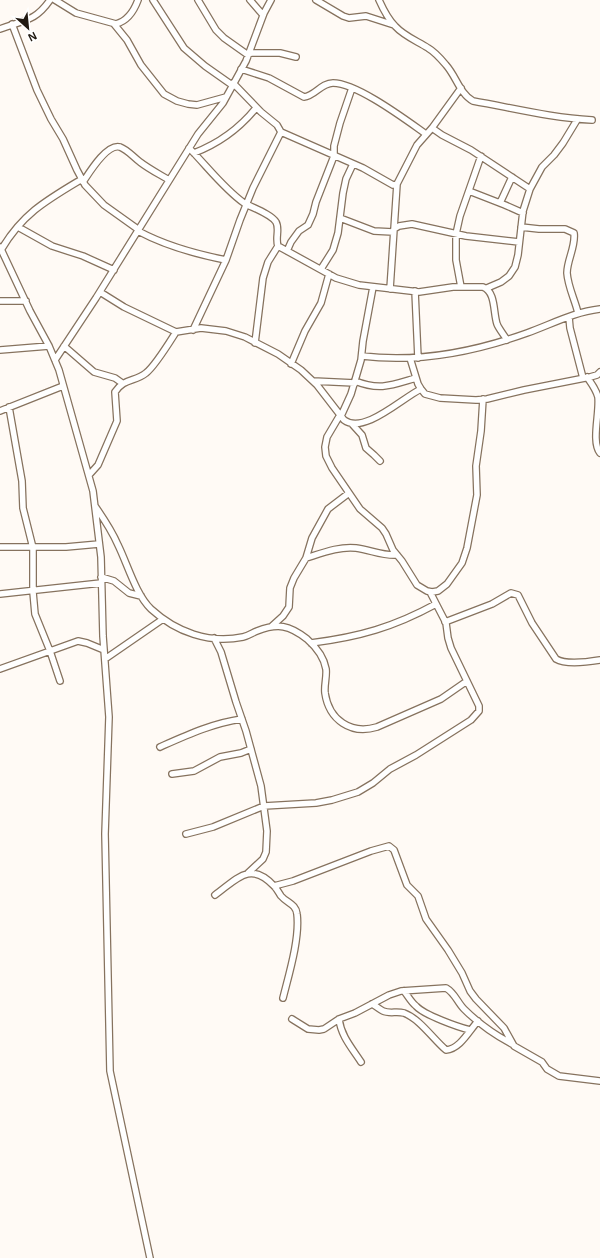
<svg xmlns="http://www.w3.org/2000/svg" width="600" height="1258" font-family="Arial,sans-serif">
<rect width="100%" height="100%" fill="#fffaf5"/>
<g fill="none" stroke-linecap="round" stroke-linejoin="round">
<g stroke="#86725e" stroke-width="8">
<path id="street" d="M55,0L76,13L116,24C127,21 134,11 138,0
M153,0L184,48L205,66L232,85
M198,0L216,30L224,38L248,55L251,53H280L296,57
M250,0L263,15
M316,0L343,16L349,18L366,16L394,25
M379,0C383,9 388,19 395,26C404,36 417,41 428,48C435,52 441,59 446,65C456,76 460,94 473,101C513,108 552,118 592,120
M12,24L37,90L51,119L63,139L77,170L85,185L104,205L139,230
M114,24L127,40L141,65L164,94L177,101L188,104L197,105L226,97
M0,29C23,20 35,22 50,0
M241,69L269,78L304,97C315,96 321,83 333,83C357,83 406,120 426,134
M432,128L442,135L471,150L530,189
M281,132L363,168L393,185L397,184L398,182L417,145L432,128L461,88
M189,148C206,165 224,189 244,203C253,208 271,214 276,222C280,229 275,238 278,246L336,278L359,285L419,292L453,287H483C496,292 493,312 497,324C499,329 504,335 507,340
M194,153C220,143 239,129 256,108
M83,182C89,173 107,143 120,147C128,150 133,157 140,162C149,169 159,174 169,180
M469,191L505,205L523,213
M500,203L512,177
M340,218L374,231L393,232
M18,227L52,246L83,256L114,270
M521,227L539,229H565L574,233C576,246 567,260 567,273C568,287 575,300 578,313
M394,229L399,226L412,224L466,236L519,242
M138,231C166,246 195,254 226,260
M0,247L30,311L49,346L59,370L93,491L101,557L103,636L109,717L105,834L110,1071L150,1258
M1,250C23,213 47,200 82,179
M287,251L291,242L299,231L308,225L313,214L316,202L334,156V146L340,123L352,88
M321,269L333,250L338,233L343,193L346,179L353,164
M461,287L456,260V234L460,216L481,156
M487,288L501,282L509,276L515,267L518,255L523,211L530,189L542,167L554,155L563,143L577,120
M390,289L397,184
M415,291L418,358
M100,292L124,307L176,332L201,328L226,331L245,337L278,354L301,370L317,385L344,420C364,435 402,398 421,389
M0,301H26
M569,317L570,328L583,378
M193,330L226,260L240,220L253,188L281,132L277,125L261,112L233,83
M255,343L263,278L268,262L278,246
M64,346L94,372L115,378L122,383
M0,350L49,346
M362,356C418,363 474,352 527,333C552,324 574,312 600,309
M410,358L418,384L421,389L425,394L440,398L476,400L487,399L524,390L590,377L597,375L600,372
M55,360L96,298L198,134L223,103L246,61L264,13L271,0
M291,364L305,331L321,303L329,274
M587,377C591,383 596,389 598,397C600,412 591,442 600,453
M313,381L355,383
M355,381C380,391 392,385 416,378
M9,407L22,481L23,508L33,548V592L35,614L50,651L60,681
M0,411L63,386
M340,415L327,437L325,447L326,456L332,468L360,509L382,528L386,534L393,550L402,561L417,585L427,591L432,592L438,591L447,584L462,563L467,548L477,495L476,466L481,431L483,399
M341,416L351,394L361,360L363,341L373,287
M352,424L362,435L366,448L374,455L380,461
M89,475L98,465L117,421L115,392C124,378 135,382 146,373C155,366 169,343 176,332
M95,506C104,519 112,531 118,545C127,563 136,595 151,609C176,632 209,644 243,637C248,636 252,633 257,631C278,623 289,625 307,639C316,647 324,657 326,669C327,677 324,685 325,693C329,720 351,735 377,727L441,699L467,681
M0,547H66L99,544
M306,558C322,553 340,546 356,548C371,550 382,556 397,555
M101,577L114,581L129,593L141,596
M0,594L101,583
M445,622L492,604L511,593L518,595L532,623L556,659C566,665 588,662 600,660
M272,626L283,616L289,607L290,588L294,578L306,558L312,538L328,509L349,493
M214,638L221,652L236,702L246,731L261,786L267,831L266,852L263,859L248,873
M311,643C359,637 394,627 436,604
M105,659L163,619
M0,669L78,641L87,643L104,650
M160,747C187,735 213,723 242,719
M172,774L194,771L220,757L241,753L251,749
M186,834L213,827L264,806L316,803L332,800L358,792L373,783L390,769L416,755L471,720L479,711V706L451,648L448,638L446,623L430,592
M274,886L293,881L371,851L389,846L394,850L407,885L418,896L426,919L448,950L462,973L470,991L476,999L504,1028L514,1046L542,1062L547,1069L559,1076L600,1081
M215,895C236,880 250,860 274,886C277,889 279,893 281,896C287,903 296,904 297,914C300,938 289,974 283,998
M404,991C408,996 411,1002 416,1006C424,1015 458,1027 470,1030
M372,1004C376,1006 379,1009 383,1011C389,1014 397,1011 404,1013C420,1019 433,1039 446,1050C460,1049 469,1031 478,1021
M292,1019L308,1029L319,1030L324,1029L339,1019L355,1013L389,995L401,991L446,988C455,993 457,1002 464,1009C478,1023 495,1035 512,1044
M339,1019C341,1036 352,1048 361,1062"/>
</g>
<use href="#street" stroke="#fff" stroke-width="5.5"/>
</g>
<g transform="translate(28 28) rotate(153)" stroke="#ffffff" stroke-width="3" paint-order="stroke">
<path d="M0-3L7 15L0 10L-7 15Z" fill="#211911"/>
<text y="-6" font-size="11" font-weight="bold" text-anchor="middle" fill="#211911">N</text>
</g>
</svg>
